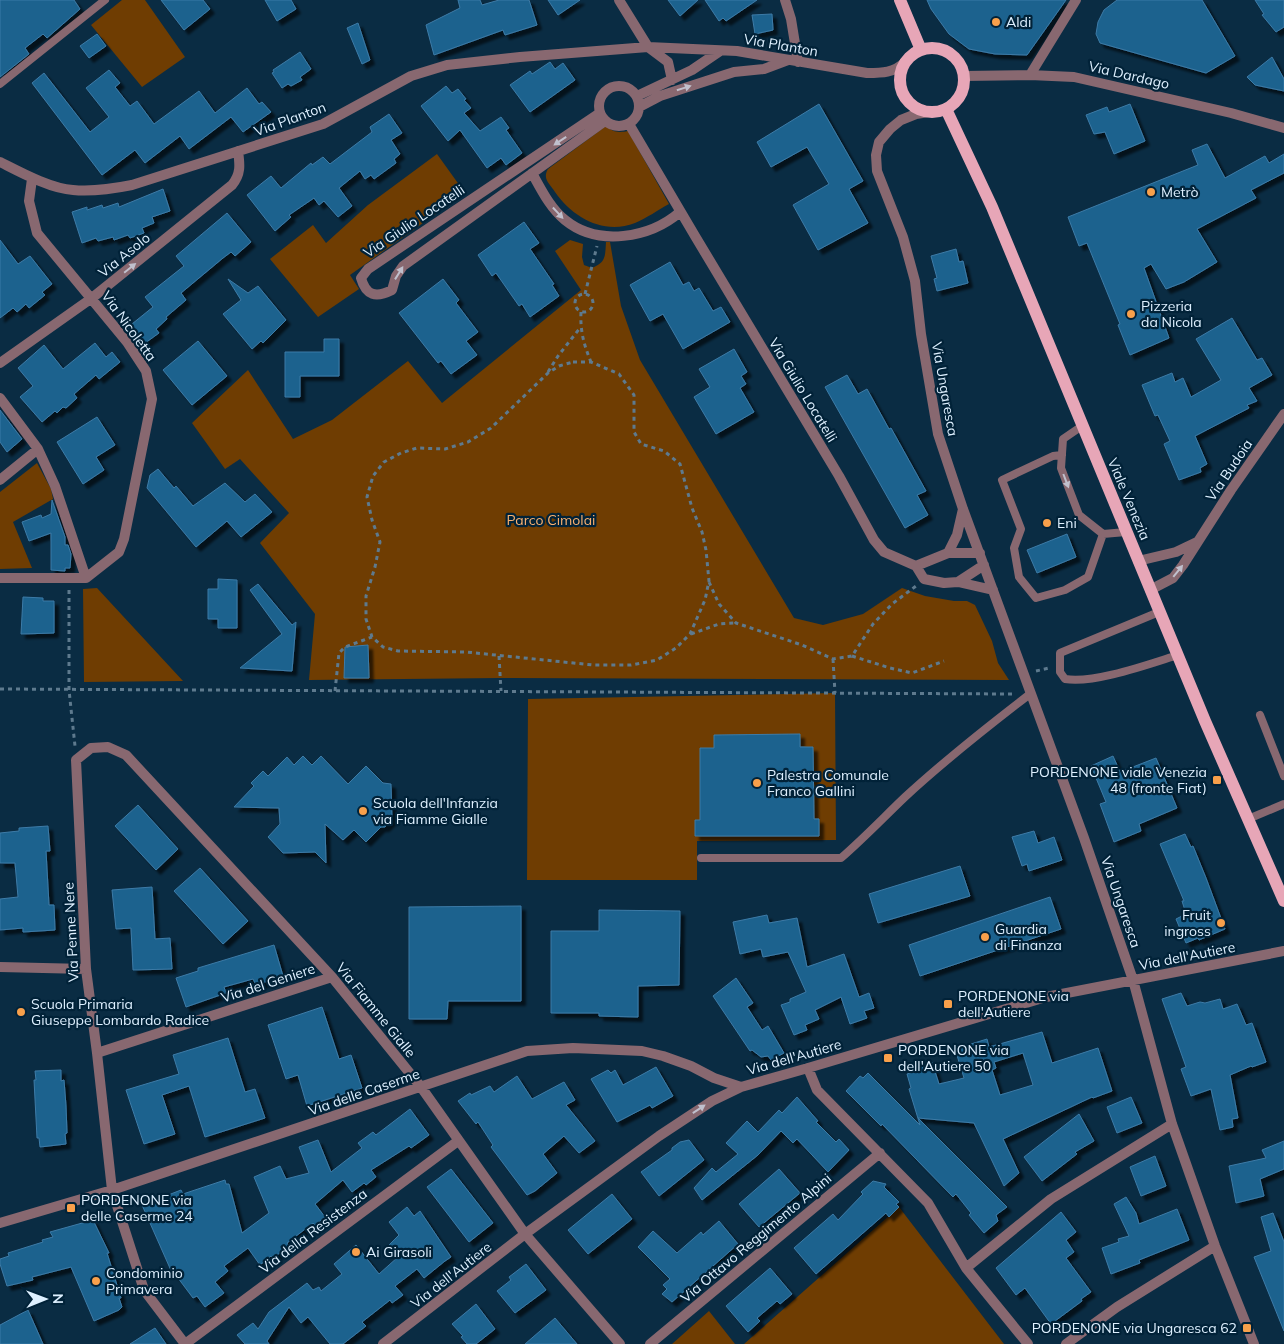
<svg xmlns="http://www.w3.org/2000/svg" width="1284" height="1344" font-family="Mulish,sans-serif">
<defs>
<filter id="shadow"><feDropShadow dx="4.5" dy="4.5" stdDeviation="1" flood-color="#0009"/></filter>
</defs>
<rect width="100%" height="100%" fill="#0a2c43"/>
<path fill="#6f3d02" d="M122,0H145L185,57L142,87L91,25Z
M606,126C613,132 618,133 628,131L669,204C658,210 647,218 635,223C604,235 573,218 555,192C550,184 542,179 548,169Z
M437,154L465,193L350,275L359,289L318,317L270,259L313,225L326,243L368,205Z
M570,240L583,244L582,257L584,265L592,268C606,262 605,257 606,242H610L621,306L640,360L794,618L823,625L863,614L902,588L925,596L954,601H967L975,605L992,641L998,663L1009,680L500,678L309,680L315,614L260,543L289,513L240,459L225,469L192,423L248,370L293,439L332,420L408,361L442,403L581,290L555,251Z
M37,463L51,489L53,499L13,522L32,568L0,569V492Z
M97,588L183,681L84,682L83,589Z
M835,693L836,840L697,841V880H527L528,699Z
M899,1207L1004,1344H744Z
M709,1311L735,1344H672Z"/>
<path fill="#1c628e" stroke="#3d7ba7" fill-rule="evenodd" filter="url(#shadow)" d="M0,0H74L80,9L47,38L43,34L25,48L29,54L0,77Z
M161,0H203L210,9L184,30Z
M265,0H291L296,9L277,21Z
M458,0H480L482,5L499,0H529L537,25L505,35L503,30L434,55L426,25L460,8Z
M548,0H580L558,15Z
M668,0H698L680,16Z
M705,0H757L726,21L723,18L719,21Z
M927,0H1066L1027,55L995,54L969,49L949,34L931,9Z
M1117,0H1202L1235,56L1206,73L1100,43L1096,34L1098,22L1104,10Z
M1255,0H1284V27L1276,32L1262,15L1264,14Z
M772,14L773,30L755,34L752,15Z
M358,23L370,60L362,64L347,28Z
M97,34L106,46L89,58L80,46Z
M300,52L311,69L300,77L302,80L291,86L288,84L282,88L272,73L274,72L273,70Z
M1272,57L1284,79V91L1255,85L1247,77Z
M550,62L555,69L563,63L575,80L530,112L510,85L530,71L532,74Z
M109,70L120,83L115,87L130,106L137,101L154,124L199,91L215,113L247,88L259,104L262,102L271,112L243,132L231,117L189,149L180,136L145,163L135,150L102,175L32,83L44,73L90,132L109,117L86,88Z
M446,86L452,93L458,89L466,99L464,100L471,108L464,113L480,131L501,117L509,128L506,130L522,153L506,165L501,158L487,168L460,130L448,141L421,106Z
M819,104L863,181L849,189L868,223L818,250L793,205L829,184L807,147L771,167L757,142Z
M1130,104L1145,141L1114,154L1105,132L1094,134L1086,115L1107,107L1109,112Z
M389,114L402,133L391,140L400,154L394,159L396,163L374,179L371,175L365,179L360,171L339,188L352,206L338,217L324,201L319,205L314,198L289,215L291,217L275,231L247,195L271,176L281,188L311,163L312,165L323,157L330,164L372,132L370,127Z
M1207,144L1225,178L1265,156L1269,163L1284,154V173L1251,190L1256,198L1197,229L1217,262L1184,282L1166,289L1151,264L1144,268L1169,338L1130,355L1118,325L1120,324L1087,243L1079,246L1068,217L1198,165L1192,150Z
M163,189L170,211L152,217L154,223L142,228L144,233L130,238L128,235L114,240L113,237L98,241L96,238L82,243L72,212L87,207V210L102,205L103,208L118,203L119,207Z
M227,213L251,242L235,256L231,252L223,258L181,293L186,300L166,317L167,319L156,329L159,333L141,346L127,328L153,307L145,297L184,266L176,256Z
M524,222L539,243L530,249L554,284L552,285L559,296L530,317L522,304L519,306L496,273L492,276L478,255Z
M0,240L18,264L30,256L52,284L42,292L45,295L29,308L26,304L17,312L13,308L0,318Z
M956,249L959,262L963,261L968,283L937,291L934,279L937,278L931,256Z
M670,262L683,285L689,282L694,291L699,288L713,311L721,307L730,322L683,349L663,314L650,321L630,285Z
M228,279L248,293L258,286L286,320L263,343L261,341L252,349L223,314L241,300Z
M443,279L459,300L456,303L478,332L466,341L477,355L451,374L441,361L438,363L399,313Z
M1232,318L1257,360L1262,358L1272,375L1249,388L1257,401L1247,405L1249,408L1195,436L1207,464L1200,468L1201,472L1179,480L1164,444L1170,441L1158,415L1155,416L1142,385L1172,373L1175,382L1183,378L1191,397L1221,380L1196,339Z
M324,339H339V376H300V397H285V352H324Z
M198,341L227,376L192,405L163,370Z
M95,343L106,357L112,352L120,362L99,379L96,375L74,394L77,398L66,408L63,407L57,413L55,411L42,422L20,397L33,386L18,368L44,345L63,369Z
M734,349L747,372L741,376L746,384L740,388L754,412L716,434L694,397L710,387L699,369Z
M847,375L858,394L867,389L889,429L891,428L926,491L917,495L928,515L905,528L825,387Z
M0,410L22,439L7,452L0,442Z
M97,417L115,445L96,457L104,470L83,484L57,442Z
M158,469L174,488L176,486L193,506L225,483L245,502L255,494L272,512L241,537L227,521L196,547L147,488L150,475Z
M52,500L65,537V545H68L71,554L70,568H65V571L51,570V533L29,541L22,522L41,515L42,518L51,514Z
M1067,534L1076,557L1037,573L1027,550Z
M218,579L237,580V628H218V619H208V589H218Z
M258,584L292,625L296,622L292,671L240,668L282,634L250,590Z
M23,597L43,598V601H54V633L21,634Z
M368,645L369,678H344L345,647Z
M800,734V747H813L814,819H819V836H695V820H700V748H714V735Z
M303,756L312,765L321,756L348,784L366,766L383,783L391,784L392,820L385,827H381L366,842L354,830L343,840L325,824L326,863L315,852L283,853L268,837L280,824L279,808L234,807L254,786L251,783L263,771L268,776L287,757L294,765Z
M1113,756L1120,772L1156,758L1177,808L1139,824L1141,831L1114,842L1100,804L1106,802L1091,766Z
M138,805L178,849L156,870L115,826Z
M48,826L50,851H46L49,905H54L55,930L23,932V928L0,930V899L18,897L15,863H0V833L19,831V828Z
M1034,831L1038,843L1054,837L1062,860L1029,871L1027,864L1022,866L1012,837Z
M1185,834L1191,847L1193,846L1206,878L1225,929L1199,940L1198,938L1186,943L1176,919L1186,914L1182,901H1184L1160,844Z
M960,866L970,896L878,923L869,894Z
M200,868L248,921L223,944L174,891Z
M152,887L155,939L170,938L172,969L133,970L131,928L116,929L112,890Z
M1050,897L1061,929L920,976L909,945Z
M521,906V1001H448L447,1019H409V907Z
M599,910L680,911L679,985L638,986V1017L599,1016V1013H551V931H599Z
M767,915L769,923L797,918L807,967L844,954L859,997L869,993L874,1008L864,1011L867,1018L850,1024L841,997L815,1010L819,1019L805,1025L807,1030L794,1035L781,1005L790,1002V999L806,992L788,952L763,957L761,949L740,954L733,922Z
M274,945L283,976L256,985L253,979L224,987L226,993L186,1007L176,978L198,971V968Z
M736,978L753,1003L747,1007L762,1030L768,1026L784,1053L771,1060L768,1056L761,1057L752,1050L750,1051L713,996Z
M1181,993L1187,1006L1200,1002L1205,1003L1220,999L1223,1009L1237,1004L1246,1025L1252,1023L1266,1062L1252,1067L1251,1066L1230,1075L1238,1118L1232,1119L1233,1127L1220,1130L1211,1089L1191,1096L1181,1069L1186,1067L1162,999Z
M322,1007L339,1059L351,1055L362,1088L307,1106L298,1075L286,1079L268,1025Z
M1042,1032L1052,1063L1098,1048L1112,1091L1093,1098L1092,1097L1003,1139L1019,1173L1004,1186L974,1123L918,1118L1007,1207L996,1215L998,1221L984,1233L969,1215L971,1213L956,1194L953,1197L882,1124L881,1126L846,1091L860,1076L863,1078L868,1073L920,1125L909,1089L911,1088L907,1074L920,1070V1066L932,1062L939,1084L964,1078L955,1049L987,1039L989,1047ZM1023,1053L1033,1085L1000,1095L992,1070L996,1068L994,1062Z
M228,1038L245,1092L255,1089L265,1118L205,1137L189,1086L162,1095L175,1134L144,1144L126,1090L179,1074L173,1055Z
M656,1067L673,1096L652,1108L650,1105L617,1122L591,1079L608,1070L611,1073L615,1070L623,1085Z
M61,1070V1081L64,1080L66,1106L67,1133L65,1134L66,1144L40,1147L39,1138H37L34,1080H36L35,1071Z
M517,1076L532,1099L564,1082L575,1100L566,1105L595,1141L579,1153L564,1136L543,1154L557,1173L535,1191L527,1195L491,1147L493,1145L478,1122L476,1124L458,1101L470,1093L471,1095L490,1086L494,1092Z
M797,1097L818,1121L816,1122L836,1142L839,1139L849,1150L828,1172L797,1139L793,1143L781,1131L758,1155L702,1200L694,1188L712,1168L716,1172L738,1154L726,1143L747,1121L758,1132L779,1110L782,1113Z
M1131,1097L1142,1123L1117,1133L1107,1107Z
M410,1109L429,1135L411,1148L409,1146L371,1170L376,1177L366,1185L364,1183L352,1192L343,1180L315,1204L325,1217L315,1225L313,1223L287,1243L289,1246L273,1258L271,1256L260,1265L248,1248L224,1266L228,1271L215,1282L224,1293L205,1307L197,1296L193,1298L175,1274L173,1275L142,1205L158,1197V1199L181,1190L183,1194L225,1180L226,1184H229L242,1233L269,1213L254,1177L280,1166L286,1179L309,1173L299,1147L318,1140L331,1172L362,1148L358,1143L373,1132L376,1135Z
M1079,1114L1094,1141L1075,1152L1077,1154L1042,1181L1024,1157Z
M689,1140L704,1160L659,1196L641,1172L672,1150V1148L680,1142Z
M1284,1141V1169L1260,1179L1264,1196L1236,1203L1229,1166L1266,1158L1262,1150Z
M1155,1156L1166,1186L1141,1196L1130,1167Z
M451,1169L493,1223L469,1242L427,1187Z
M779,1169L800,1193L759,1227L739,1204Z
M873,1181L886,1184L884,1187L899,1202L896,1204L899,1207L889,1217L886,1213L816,1274L794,1248L833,1214L838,1220L863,1194L861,1192Z
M612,1194L632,1219L588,1254L568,1230Z
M1126,1197L1136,1213L1139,1224L1177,1209L1189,1240L1139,1260L1140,1263L1111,1274L1102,1248L1119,1242L1118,1239L1129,1236L1114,1204Z
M407,1207L414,1216L420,1211L451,1257L445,1261L424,1278L417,1269L395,1286L403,1295L392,1303L390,1300L362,1322L366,1326L343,1344H330L308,1317L301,1323L289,1307L267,1341L269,1344H245L237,1335L253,1323L258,1329L269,1312L307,1283L313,1290L319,1287L321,1291L342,1274L334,1264L356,1245L379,1274L398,1257L389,1245L399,1235L389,1222Z
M1061,1212L1076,1232L1066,1240L1074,1252L1066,1258L1091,1292L1081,1299L1082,1301L1051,1324L1025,1288L1016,1295L996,1268Z
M1273,1213L1284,1242V1331L1254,1257L1271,1251L1261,1217Z
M93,1220L109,1253H107L121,1298H119L122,1307L119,1310L94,1321L71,1267L32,1277L33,1280L7,1286L0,1264V1259L9,1256L8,1253L43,1242L42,1240L53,1237L50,1232Z
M719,1221L738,1244L672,1302L662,1294L667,1289L663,1285L670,1279L638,1247L653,1231L677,1253L701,1232L703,1235Z
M526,1264L546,1290L515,1313L497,1291L511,1280L509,1277Z
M770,1268L792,1294L780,1304L777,1301L757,1318L760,1321L748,1332L726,1306Z
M476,1304L495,1329L476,1344H467L461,1337L463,1336L452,1324Z
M28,1310L43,1344H0V1325Z
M555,1318L577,1344H525Z
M155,1328L166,1344H130Z"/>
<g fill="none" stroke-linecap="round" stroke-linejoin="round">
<path stroke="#5e7a8e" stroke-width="3" stroke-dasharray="4 4" stroke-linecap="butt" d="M585,294L597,246
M575 303a9 9 0 1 1 18 0a9 9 0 1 1-18 0Z
M581,312C580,331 584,345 591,362
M573,362H591L619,374L634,395V432L641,444L664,451L680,464L692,508L702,532L706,550L709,581L705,600L690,634L676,648L657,660L631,665H593L466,652L398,651L383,647L372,637L366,619V596L375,567L380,542L372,520L367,497L373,476L384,462L401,453L417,448L445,449L468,442L491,428L548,373L559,366Z
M548,372L558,356L580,328
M709,582L719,604L736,623L802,645L833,659L852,656L873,624L892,604L916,586
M69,590V690L75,746
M691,634L719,624L735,623
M499,656L501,691
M852,656L890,668L912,673L944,661
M833,659L835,693
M1036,671L1049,668
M0,689L1012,694
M335,691L339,653L345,647L372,637"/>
<path stroke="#886870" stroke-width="8" d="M0,84L105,0
M1082,426L1063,439L1061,468L1079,515L1103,534L1126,532
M1062,455L1053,456L1002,480L1021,529L1014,548L1019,577L1036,598L1065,590L1088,577L1103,534
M1159,612L1060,653V672L1065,679C1094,684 1149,664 1178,655
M1260,715L1284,776
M1248,819L1284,804
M701,858H841C864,838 884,817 905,797C945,760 987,727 1030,694"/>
<path stroke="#886870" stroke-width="10" d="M619,0L648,47L668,62L672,80
M785,0L791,19L798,62
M1030,75L1076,0
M964,76L1030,75L1074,77L1231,113L1284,128
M599 106a20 20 0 1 1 40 0a20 20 0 1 1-40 0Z
M637,96L692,70L720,51
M639,107L660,96L734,72L764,69L788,60
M929,112L916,114L901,120L890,129L879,142L876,155L877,171L903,237L915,281L921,334L938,434L963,509L1084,838L1133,980L1172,1124L1215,1246L1254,1344
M600,113L368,269L361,278C366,296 376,298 392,290L396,276L403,266L605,121
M629,124L695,236L839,476L874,540L884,552L916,566
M0,162C20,172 51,189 73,190C93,192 112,189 132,185L323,124L411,76L447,65L520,57L648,47L737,51L867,73C882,73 894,73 905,62
M532,173C541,189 550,208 565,220C598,247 650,238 680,212
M0,363L92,298L232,185C241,174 240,165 238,151
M0,398L38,449L55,486L86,578
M0,480L38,449
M963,509L957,535L948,553L916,566L924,579L944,583L958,582L993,590
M948,553H980
M1138,561L1176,552L1197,542
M0,578H86L119,552L124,539L152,399L146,371L127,342L37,233L29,201L32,179
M958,582L984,565
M1150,590L1173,578L1183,565L1231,490L1284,414
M0,967L86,969
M97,1053L332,977
M808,1068L817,1090L928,1203L966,1268L1028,1344
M0,1223L112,1190L527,1051L573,1048L642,1051L663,1056L691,1066L714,1078L741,1087
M966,1268L1051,1199L1172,1124
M185,1344L144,1290L112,1190L97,1053L86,969L76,760L91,748L108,747L126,755L332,977L421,1087L525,1234L620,1344
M185,1344L458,1141
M383,1344L525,1234L659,1136L712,1101L741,1087L808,1068L1046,997L1284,951
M650,1344L880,1153
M1066,1344L1117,1307L1215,1246"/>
<path stroke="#e7a6b7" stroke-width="12" d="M900,0L921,50
M900 80a32 32 0 1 1 64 0a32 32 0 1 1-64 0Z
M946,109L992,207L1205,721L1284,901"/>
</g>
<defs><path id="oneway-solid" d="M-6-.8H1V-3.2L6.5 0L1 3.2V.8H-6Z" transform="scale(1.25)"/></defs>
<g fill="#c0c0cd">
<use href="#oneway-solid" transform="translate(684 88) rotate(-18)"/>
<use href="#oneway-solid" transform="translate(560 141) rotate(146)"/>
<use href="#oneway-solid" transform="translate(558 213) rotate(47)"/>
<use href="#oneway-solid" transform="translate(130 268) rotate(-39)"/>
<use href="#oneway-solid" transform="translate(399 273) rotate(-58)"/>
<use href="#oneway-solid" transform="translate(1066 481) rotate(69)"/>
<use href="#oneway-solid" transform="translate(1178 571) rotate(-51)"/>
<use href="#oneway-solid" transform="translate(699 1109) rotate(-34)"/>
</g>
<g fill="#f8a04b" stroke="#012238" stroke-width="2">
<circle cx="996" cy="22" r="5"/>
<circle cx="1151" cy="192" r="5"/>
<circle cx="1131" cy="314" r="5"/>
<circle cx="1047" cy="523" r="5"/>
<rect x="1212" y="775" width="10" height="10" rx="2.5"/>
<circle cx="757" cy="783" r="5"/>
<circle cx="363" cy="811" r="5"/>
<circle cx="1221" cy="923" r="5"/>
<circle cx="985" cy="937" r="5"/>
<rect x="943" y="999" width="10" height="10" rx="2.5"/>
<circle cx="21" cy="1012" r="5"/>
<rect x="883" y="1053" width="10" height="10" rx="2.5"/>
<rect x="66" y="1203" width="10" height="10" rx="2.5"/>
<circle cx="356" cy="1252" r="5"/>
<circle cx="96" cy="1281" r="5"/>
<rect x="1242" y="1323" width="10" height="10" rx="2.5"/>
</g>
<g text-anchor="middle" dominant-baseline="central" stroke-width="4.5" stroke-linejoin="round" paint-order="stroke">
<g font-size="14" fill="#def0ff" stroke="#012238" text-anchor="start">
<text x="1006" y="22">Aldi</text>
<text x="1161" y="192">Metrò</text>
<text x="1141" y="306">Pizzeria<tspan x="1141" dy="16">da Nicola</tspan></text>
<text x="1057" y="523">Eni</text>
<text x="1207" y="772" text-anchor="end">PORDENONE viale Venezia<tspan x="1207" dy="16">48 (fronte Fiat)</tspan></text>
<text x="767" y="775">Palestra Comunale<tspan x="767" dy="16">Franco Gallini</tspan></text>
<text x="373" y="803">Scuola dell'Infanzia<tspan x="373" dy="16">via Fiamme Gialle</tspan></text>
<text x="1211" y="915" text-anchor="end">Fruit<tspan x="1211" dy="16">ingross</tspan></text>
<text x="995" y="929">Guardia<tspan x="995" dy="16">di Finanza</tspan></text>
<text x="958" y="996">PORDENONE via<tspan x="958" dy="16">dell'Autiere</tspan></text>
<text x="31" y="1004">Scuola Primaria<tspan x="31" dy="16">Giuseppe Lombardo Radice</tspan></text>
<text x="898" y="1050">PORDENONE via<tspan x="898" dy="16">dell'Autiere 50</tspan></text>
<text x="81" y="1200">PORDENONE via<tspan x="81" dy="16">delle Caserme 24</tspan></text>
<text x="366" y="1252">Ai Girasoli</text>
<text x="106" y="1273">Condominio<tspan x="106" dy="16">Primavera</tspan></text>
<text x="1237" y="1328" text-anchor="end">PORDENONE via Ungaresca 62</text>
</g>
<g font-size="14" fill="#def0ff" stroke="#012238">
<text transform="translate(781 45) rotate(10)">Via Planton</text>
<text transform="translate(1129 75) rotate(13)">Via Dardago</text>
<text transform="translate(290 119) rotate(-20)">Via Planton</text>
<text transform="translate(414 221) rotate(-34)">Via Giulio Locatelli</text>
<text transform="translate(124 255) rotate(-39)">Via Asolo</text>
<text transform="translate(129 326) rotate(54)">Via Nicoletta</text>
<text transform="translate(945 389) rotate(80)">Via Ungaresca</text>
<text transform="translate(803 390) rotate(59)">Via Giulio Locatelli</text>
<text transform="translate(1229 470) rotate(-56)">Via Budoia</text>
<text transform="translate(1129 499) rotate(67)">Viale Venezia</text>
<text transform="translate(1121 902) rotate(71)">Via Ungaresca</text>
<text transform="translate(71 932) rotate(-93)">Via Penne Nere</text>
<text transform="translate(1187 956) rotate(-11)">Via dell'Autiere</text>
<text transform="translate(268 983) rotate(-18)">Via del Geniere</text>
<text transform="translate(376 1010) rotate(51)">Via Fiamme Gialle</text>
<text transform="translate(794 1057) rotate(-16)">Via dell'Autiere</text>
<text transform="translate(364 1092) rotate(-19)">Via delle Caserme</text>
<text transform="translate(313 1231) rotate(-37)">Via della Resistenza</text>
<text transform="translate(756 1238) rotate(-40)">Via Ottavo Reggimento Alpini</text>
<text transform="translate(451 1275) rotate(-38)">Via dell'Autiere</text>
</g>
<g font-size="14" fill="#f9b171" stroke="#012238">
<text x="551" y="520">Parco Cimolai</text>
</g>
</g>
<g transform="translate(45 1299) rotate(89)" stroke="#012238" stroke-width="4" paint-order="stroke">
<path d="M0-4L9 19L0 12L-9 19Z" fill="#def0ff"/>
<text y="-8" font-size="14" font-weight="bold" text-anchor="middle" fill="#def0ff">N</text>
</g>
</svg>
